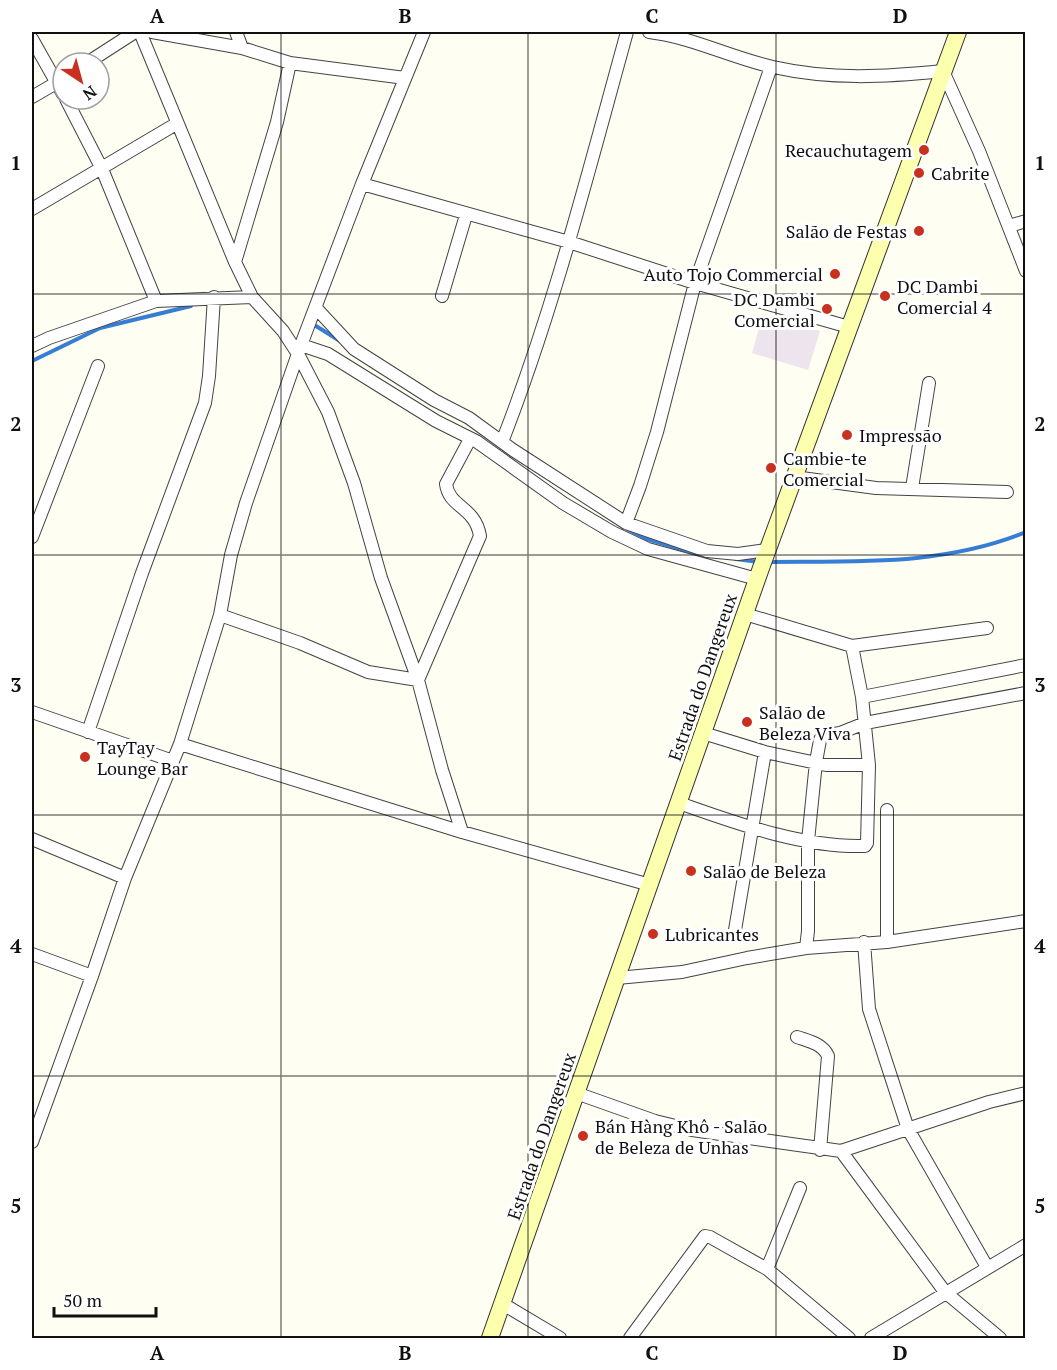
<svg xmlns="http://www.w3.org/2000/svg" width="1057" height="1370" font-family="'PT Serif',serif">
<rect width="100%" height="100%" fill="#fffef2"/>
<path fill="#eee4ee" d="M763,314L820,331L808,370L752,353Z"/>
<g fill="none" stroke-linecap="round" stroke-linejoin="round">
<path stroke="#367dd5" stroke-width="4" d="M316,326L340,341
M32,361L100,328L191,306
M627,529L647,539L705,556
M736,559L759,562
M769,562C856,561 944,566 1026,532"/>
<g stroke="#434343" stroke-width="14">
<path id="street" d="M140,32L235,262L252,297L283,331L298,354L328,412L354,483L381,578L418,680L442,770L462,832
M152,32L242,48L290,63L405,78
M236,32L242,48
M649,32C692,37 732,58 773,67C831,80 884,77 943,71L979,151L1026,271
M32,39L63,94
M87,63L135,32
M32,97L63,79
M66,99L102,169L156,301L252,297
M362,184L569,242L695,283L849,327
M32,209L176,124
M1009,226L1026,221
M235,262L277,122L290,63
M442,296L466,215
M316,308L354,349L434,400L469,418L513,450L626,523L707,551L738,554L767,550
M301,345L328,354L436,421L476,441L563,503L612,532L648,549L757,579
M32,346L49,338L156,301
M502,442C554,309 589,169 627,32
M794,477L876,488L1007,492
M912,488L929,383
M626,523L640,486L657,432L695,283L771,67
M32,537L98,366
M745,614L852,646L987,628
M220,615L300,643L368,672L418,680L480,536C475,506 449,508 446,484L469,441L472,440
M862,697L1026,665
M32,712L173,761
M88,732L142,573L205,403L209,376L214,297
M703,733L765,752L826,765H869
M180,744L462,832L650,885
M679,803C736,823 803,848 865,846L867,843L869,765L862,697L852,646
M887,810V942
M32,839L125,878
M734,936L765,752
M864,942L869,1009L908,1129L987,1267
M806,948L808,931V841L816,762L820,740L822,736L840,733L865,723L1026,693
M32,954L92,976
M617,978L682,972L747,958L806,948L887,942L1026,921
M797,1037C808,1041 822,1043 828,1056L820,1150
M576,1093L655,1121L692,1130L841,1151L989,1102L1026,1093
M32,1142L92,976L125,878L180,744L220,615L231,555L246,503L301,345L362,184L424,32
M841,1151L945,1292L1000,1338
M767,1269L800,1188
M503,1304L560,1338
M630,1338L705,1236L710,1237L767,1269L849,1338
M871,1338L1026,1245"/>
</g>
<g stroke="#323232" stroke-width="18">
<path id="secondary" d="M490,1338L761,568L958,32"/>
</g>
<use href="#street" stroke="#fff" stroke-width="12"/>
<use href="#secondary" stroke="#fcffad" stroke-width="16"/>
</g>
<path fill="none" stroke="#101010" stroke-width="1.5" stroke-opacity="0.55" d="M281,32V1338M528,32V1338M776,32V1338M32,294H1026M32,555H1026M32,815H1026M32,1076H1026"/>
<g fill="#c9311f" stroke="#fff" stroke-width="2">
<circle cx="924" cy="150" r="6"/>
<circle cx="919" cy="173" r="6"/>
<circle cx="919" cy="231" r="6"/>
<circle cx="835" cy="274" r="6"/>
<circle cx="885" cy="296" r="6"/>
<circle cx="827" cy="309" r="6"/>
<circle cx="847" cy="435" r="6"/>
<circle cx="771" cy="468" r="6"/>
<circle cx="747" cy="722" r="6"/>
<circle cx="85" cy="757" r="6"/>
<circle cx="691" cy="871" r="6"/>
<circle cx="653" cy="934" r="6"/>
<circle cx="583" cy="1136" r="6"/>
</g>
<g text-anchor="middle" dominant-baseline="central" stroke-width="6" stroke-linejoin="round" paint-order="stroke">
<g font-size="18" fill="#101010" stroke="#fff" text-anchor="start">
<text x="912" y="150" text-anchor="end">Recauchutagem</text>
<text x="931" y="173">Cabrite</text>
<text x="907" y="231" text-anchor="end">Salão de Festas</text>
<text x="823" y="274" text-anchor="end">Auto Tojo Commercial</text>
<text x="897" y="286">DC Dambi<tspan x="897" dy="21">Comercial 4</tspan></text>
<text x="815" y="299" text-anchor="end">DC Dambi<tspan x="815" dy="21">Comercial</tspan></text>
<text x="859" y="435">Impressão</text>
<text x="783" y="458">Cambie-te<tspan x="783" dy="21">Comercial</tspan></text>
<text x="759" y="712">Salão de<tspan x="759" dy="21">Beleza Viva</tspan></text>
<text x="97" y="747">TayTay<tspan x="97" dy="21">Lounge Bar</tspan></text>
<text x="703" y="871">Salão de Beleza</text>
<text x="665" y="934">Lubricantes</text>
<text x="595" y="1126">Bán Hàng Khô - Salão<tspan x="595" dy="21">de Beleza de Unhas</tspan></text>
</g>
<g font-size="18" fill="#101010" stroke="#fff">
<text transform="translate(702 677) rotate(-71)">Estrada do Dangereux</text>
<text transform="translate(541 1136) rotate(-71)">Estrada do Dangereux</text>
</g>
</g>
<rect width="1057" height="1370" fill="none" stroke="#ffffff" stroke-width="66"/>
<g transform="translate(81 81) rotate(144)"><circle r="28" fill="#ffffff" stroke="#9f9f9f" stroke-width="1.5"/>
<path d="M0-4.5L10 22L0 15L-10 22Z" fill="#c9311f"/>
<text y="-9" font-size="16" font-weight="bold" text-anchor="middle" fill="#101010">N</text>
</g>
<path d="M54 1307v9h102v-9" fill="none" stroke="#101010" stroke-width="3"/>
<text x="63" y="1307" font-size="18" fill="#101010" stroke="#ffffff" stroke-width="4.5" paint-order="stroke">50 m</text>
<rect x="33" y="33" width="991" height="1304" fill="none" stroke="#101010" stroke-width="2"/>
<g font-size="20" text-anchor="middle" font-weight="bold" fill="#101010">
<text x="157" y="23">A</text>
<text x="405" y="23">B</text>
<text x="652" y="23">C</text>
<text x="900" y="23">D</text>
<text x="16" y="170">1</text>
<text x="1040" y="170">1</text>
<text x="16" y="431">2</text>
<text x="1040" y="431">2</text>
<text x="16" y="692">3</text>
<text x="1040" y="692">3</text>
<text x="16" y="953">4</text>
<text x="1040" y="953">4</text>
<text x="16" y="1213">5</text>
<text x="1040" y="1213">5</text>
<text x="157" y="1360">A</text>
<text x="405" y="1360">B</text>
<text x="652" y="1360">C</text>
<text x="900" y="1360">D</text>
</g>
</svg>
